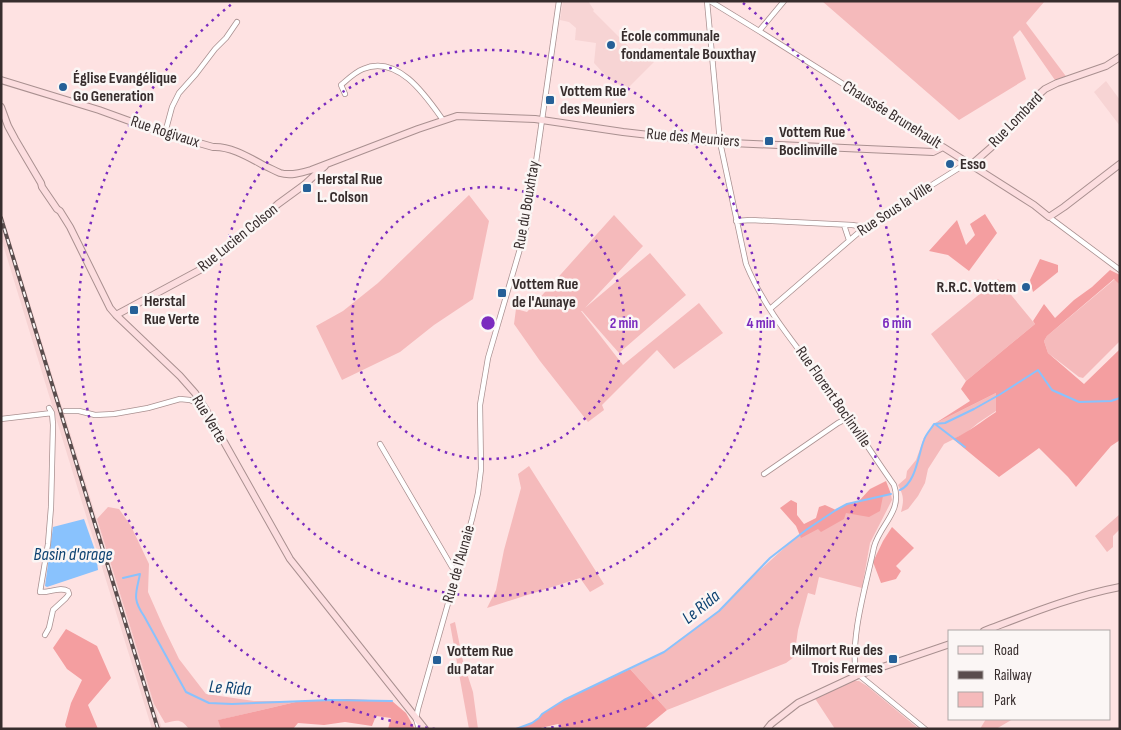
<svg xmlns="http://www.w3.org/2000/svg" width="1121" height="730" font-family="'Sofia Sans Condensed',sans-serif">
<rect width="100%" height="100%" fill="#fee2e2"/>
<path fill="#f7d4d4" d="M563,1H588L594,10L593,11L634,52L639,48L654,62L627,89L607,77L594,63L596,43L575,40L576,28L569,22L560,20Z
M1106,81L1120,100V126L1094,92Z
M1,210L64,413L162,729H152L55,415L1,238Z"/>
<path fill="#f5babb" d="M822,1H1046L1044,2L1026,23L1068,79L1057,83L1020,30L1013,37L1026,79L959,120Z
M469,195L489,221L473,299L434,325L400,352L342,380L316,326L343,311L378,283Z
M614,215L639,242L643,246L585,308L650,253L686,295L619,353L582,311H581L623,365L699,303L723,333L674,369L657,350L602,405L604,410L588,422L540,361L514,324L516,309L527,312Z
M998,279L1035,324L966,381L931,334Z
M1115,279L1120,285V341L1083,378L1079,377L1048,353L1044,341L1047,336Z
M996,393V411L978,423L966,433L944,444L928,469L925,483L918,496L908,509L901,512C904,500 904,496 898,485L906,478L907,471L916,460L924,438L934,424Z
M529,466L604,584L590,592L580,578L487,608L496,590L504,550L521,488L518,474Z
M891,494L892,500L870,543L862,588L819,577L815,595L808,593L798,630L796,644L801,652L786,663L667,710L630,669L664,652L719,611L738,590L793,540L806,530L847,504Z
M108,507L119,509L131,526L149,564L148,592L163,626L179,659L206,694L254,701H300L219,720L221,729H189C181,718 177,720 165,723L154,704L97,519Z
M1120,514V529L1113,536V547L1107,552L1095,536Z
M455,622L463,661L473,692L478,729H469L450,624Z
M853,681H859L867,686L919,729H835L814,697Z
M986,719H1013L996,729H980Z"/>
<path fill="#f49ea0" d="M985,214L997,233L969,271L948,255L929,251L957,220L966,245L975,235L970,224Z
M1040,259L1058,265V272L1033,292L1030,280Z
M1110,270L1120,275V285L1114,279L1047,336L1044,341L1048,353L1084,384L1120,349V440L1111,446L1076,487L1068,477L1039,448L999,477L953,439C969,432 982,421 996,412V393L934,424L970,401L961,389L966,381L1035,324L1033,321L1044,304L1055,318L1074,300L1092,287Z
M886,481L891,494L883,496L880,511L869,517L846,513L844,519L821,532L818,529L801,538L796,526L780,508L791,500L797,503V515L804,524L816,518L819,507L825,505L836,510L847,504L858,502L870,489Z
M892,527L914,548L896,566L901,571L896,579L881,583L873,562L883,541Z
M66,629L97,646L111,678L88,705L98,729H67L65,725L71,703L82,680L67,669L53,648Z
M630,669L667,710L644,729H563L558,724L536,729H516L532,723L539,718L542,714L564,700Z
M347,699L392,701L406,713L415,729H388L391,718L376,716L372,726L345,722L324,725L298,723L293,729H221L218,720L300,701Z"/>
<path fill="#89c2fd" d="M84,519L96,553L98,570L47,587L45,586L53,527Z"/>
<g fill="none" stroke-linecap="round" stroke-linejoin="round">
<path stroke="#89c2fd" stroke-width="2" d="M935,424L965,447
M900,490C916,483 918,455 924,440C926,434 931,429 934,424L945,423L974,409L999,395L1038,370L1052,390L1079,402L1111,401L1120,398
M123,578L140,574C136,594 132,598 144,616L186,692L209,703L232,704L331,700L392,701
M516,729L532,723L539,718L542,714L564,700L664,652L719,611L770,558L806,530L836,510L847,504L891,494"/>
<g stroke="#a99090" stroke-width="6">
<path id="street" d="M707,1L720,142L746,264C765,311 800,350 830,391C852,422 872,454 894,485C903,512 880,524 874,547C866,587 850,635 856,676
M710,1L759,31L943,147
M759,31L784,1
M345,94L341,85C348,79 355,72 363,69C398,54 426,96 443,120
M165,133L172,107L179,93L196,74L215,49L226,38L237,22
M1049,217L1120,270
M736,221L751,220L852,225L865,227
M844,225L849,240
M770,309L865,227L967,163
M65,411H79L95,415L114,414L148,408L180,399L190,400L199,404L202,405
M1,419L52,413
M380,444L452,567L457,571
M764,474L838,423L848,418
M45,635L49,628L53,610L66,598L69,594L68,591C60,586 50,593 40,592L48,544L51,507L53,425L52,413L49,408
M859,675L925,729
M419,729L416,719L418,709L472,519L478,493L481,469L480,405L488,358L527,225L559,1"/>
</g>
<g stroke="#a99090" stroke-width="8">
<path id="secondary" d="M1,80L99,110L157,131L213,147C231,146 250,158 265,166C270,168 275,171 280,173C290,176 301,173 311,170L418,129L457,116L535,119L623,132L710,142L933,152L943,147L1034,205L1049,217L1064,207L1120,164
M1,107L8,126L15,139L41,183L42,187L57,209L60,211L70,227L110,308L116,315L180,376L195,393L206,410L290,559L425,729
M971,165L995,144L1012,125L1036,97L1045,89L1057,83L1106,66L1120,57
M116,315L209,265L278,204L304,185L325,166
M984,631C1029,614 1073,596 1120,587
M767,729L771,724L798,703L856,676L950,644"/>
</g>
<use href="#street" stroke="#fff" stroke-width="4.5"/>
<use href="#secondary" stroke="#fcdddf" stroke-width="6"/>
<g stroke="#5a4d4d" stroke-width="4">
<path id="rail" d="M1,218L158,729"/>
</g>
<use href="#rail" stroke="#fbf6f5" stroke-width="2" stroke-dasharray="5.5" stroke-linecap="butt"/>
</g>
<g fill="none" stroke="#7b2cbf" stroke-width="2.5" stroke-dasharray="2.5 5">
<circle cx="488" cy="323" r="136"/>
<circle cx="488" cy="323" r="273"/>
<path d="M435 729A409 409 0 0 1 233 3M743 3A409 409 0 0 1 541 729"/>
</g>
<g fill="#256097" stroke="#fbf6f5" stroke-width="2">
<circle cx="611" cy="45" r="5"/>
<circle cx="63" cy="87" r="5"/>
<rect x="545" y="95" width="10" height="10" rx="2.5"/>
<rect x="764" y="136" width="10" height="10" rx="2.5"/>
<circle cx="950" cy="164" r="5"/>
<rect x="302" y="183" width="10" height="10" rx="2.5"/>
<circle cx="1026" cy="287" r="5"/>
<rect x="497" y="288" width="10" height="10" rx="2.5"/>
<rect x="129" y="305" width="10" height="10" rx="2.5"/>
<rect x="888" y="654" width="10" height="10" rx="2.5"/>
<rect x="432" y="655" width="10" height="10" rx="2.5"/>
</g>
<g text-anchor="middle" dominant-baseline="central" stroke-width="5" stroke-linejoin="round" paint-order="stroke">
<g font-size="16" font-weight="bold" fill="#372d2d" stroke="#fbf6f5" text-anchor="start">
<text x="621" y="36">École communale<tspan x="621" dy="18">fondamentale Bouxthay</tspan></text>
<text x="73" y="78">Église Evangélique<tspan x="73" dy="18">Go Generation</tspan></text>
<text x="560" y="91">Vottem Rue<tspan x="560" dy="18">des Meuniers</tspan></text>
<text x="779" y="132">Vottem Rue<tspan x="779" dy="18">Boclinville</tspan></text>
<text x="960" y="164">Esso</text>
<text x="317" y="179">Herstal Rue<tspan x="317" dy="18">L. Colson</tspan></text>
<text x="512" y="284">Vottem Rue<tspan x="512" dy="18">de l'Aunaye</tspan></text>
<text x="1016" y="287" text-anchor="end">R.R.C. Vottem</text>
<text x="144" y="301">Herstal<tspan x="144" dy="18">Rue Verte</tspan></text>
<text x="883" y="650" text-anchor="end">Milmort Rue des<tspan x="883" dy="18">Trois Fermes</tspan></text>
<text x="447" y="651">Vottem Rue<tspan x="447" dy="18">du Patar</tspan></text>
</g>
<g font-size="16" fill="#372d2d" stroke="#fbf6f5">
<text transform="translate(892 115) rotate(32)">Chaussée Brunehault</text>
<text transform="translate(1016 120) rotate(-46)">Rue Lombard</text>
<text transform="translate(165 132) rotate(18)">Rue Rogivaux</text>
<text transform="translate(693 138) rotate(5)">Rue des Meuniers</text>
<text transform="translate(527 205) rotate(-80)">Rue du Bouxhtay</text>
<text transform="translate(895 209) rotate(-33)">Rue Sous la Ville</text>
<text transform="translate(238 238) rotate(-39)">Rue Lucien Colson</text>
<text transform="translate(833 397) rotate(55)">Rue Florent Boclinville</text>
<text transform="translate(209 419) rotate(59)">Rue Verte</text>
<text transform="translate(459 564) rotate(-74)">Rue de l'Aunaie</text>
</g>
<g font-size="18" font-style="italic" fill="#0d4271" stroke="#fbf6f5">
<text x="73" y="554">Basin d'orage</text>
<text transform="translate(701 607) rotate(-39)">Le Rida</text>
<text transform="translate(230 688) rotate(4)">Le Rida</text>
</g>
</g>
<circle cx="488" cy="323" r="8" fill="#7b2cbf" stroke="#fbf6f5" stroke-width="2.5"/>
<g font-size="15" text-anchor="middle" font-weight="bold" fill="#7b2cbf" stroke="#fbf6f5" stroke-width="5" stroke-linejoin="round" paint-order="stroke">
<text x="624" y="328">2 min</text>
<text x="761" y="328">4 min</text>
<text x="897" y="328">6 min</text>
</g>
<rect width="1121" height="730" fill="none" stroke="#372d2d" stroke-width="5"/>
<rect x="948" y="630" width="162" height="90" fill="#fbf6f5" stroke="#ada6a5"/>
<rect x="958" y="646" width="25" height="8" fill="#fcdddf" stroke="#ada6a5"/>
<text x="994" y="655" font-size="15" fill="#372d2d">Road</text>
<rect x="958" y="671" width="25" height="8" fill="#5a4d4d" stroke="#ada6a5"/>
<text x="994" y="680" font-size="15" fill="#372d2d">Railway</text>
<rect x="958" y="692" width="25" height="15" fill="#f5babb" stroke="#ada6a5"/>
<text x="994" y="705" font-size="15" fill="#372d2d">Park</text>
</svg>
